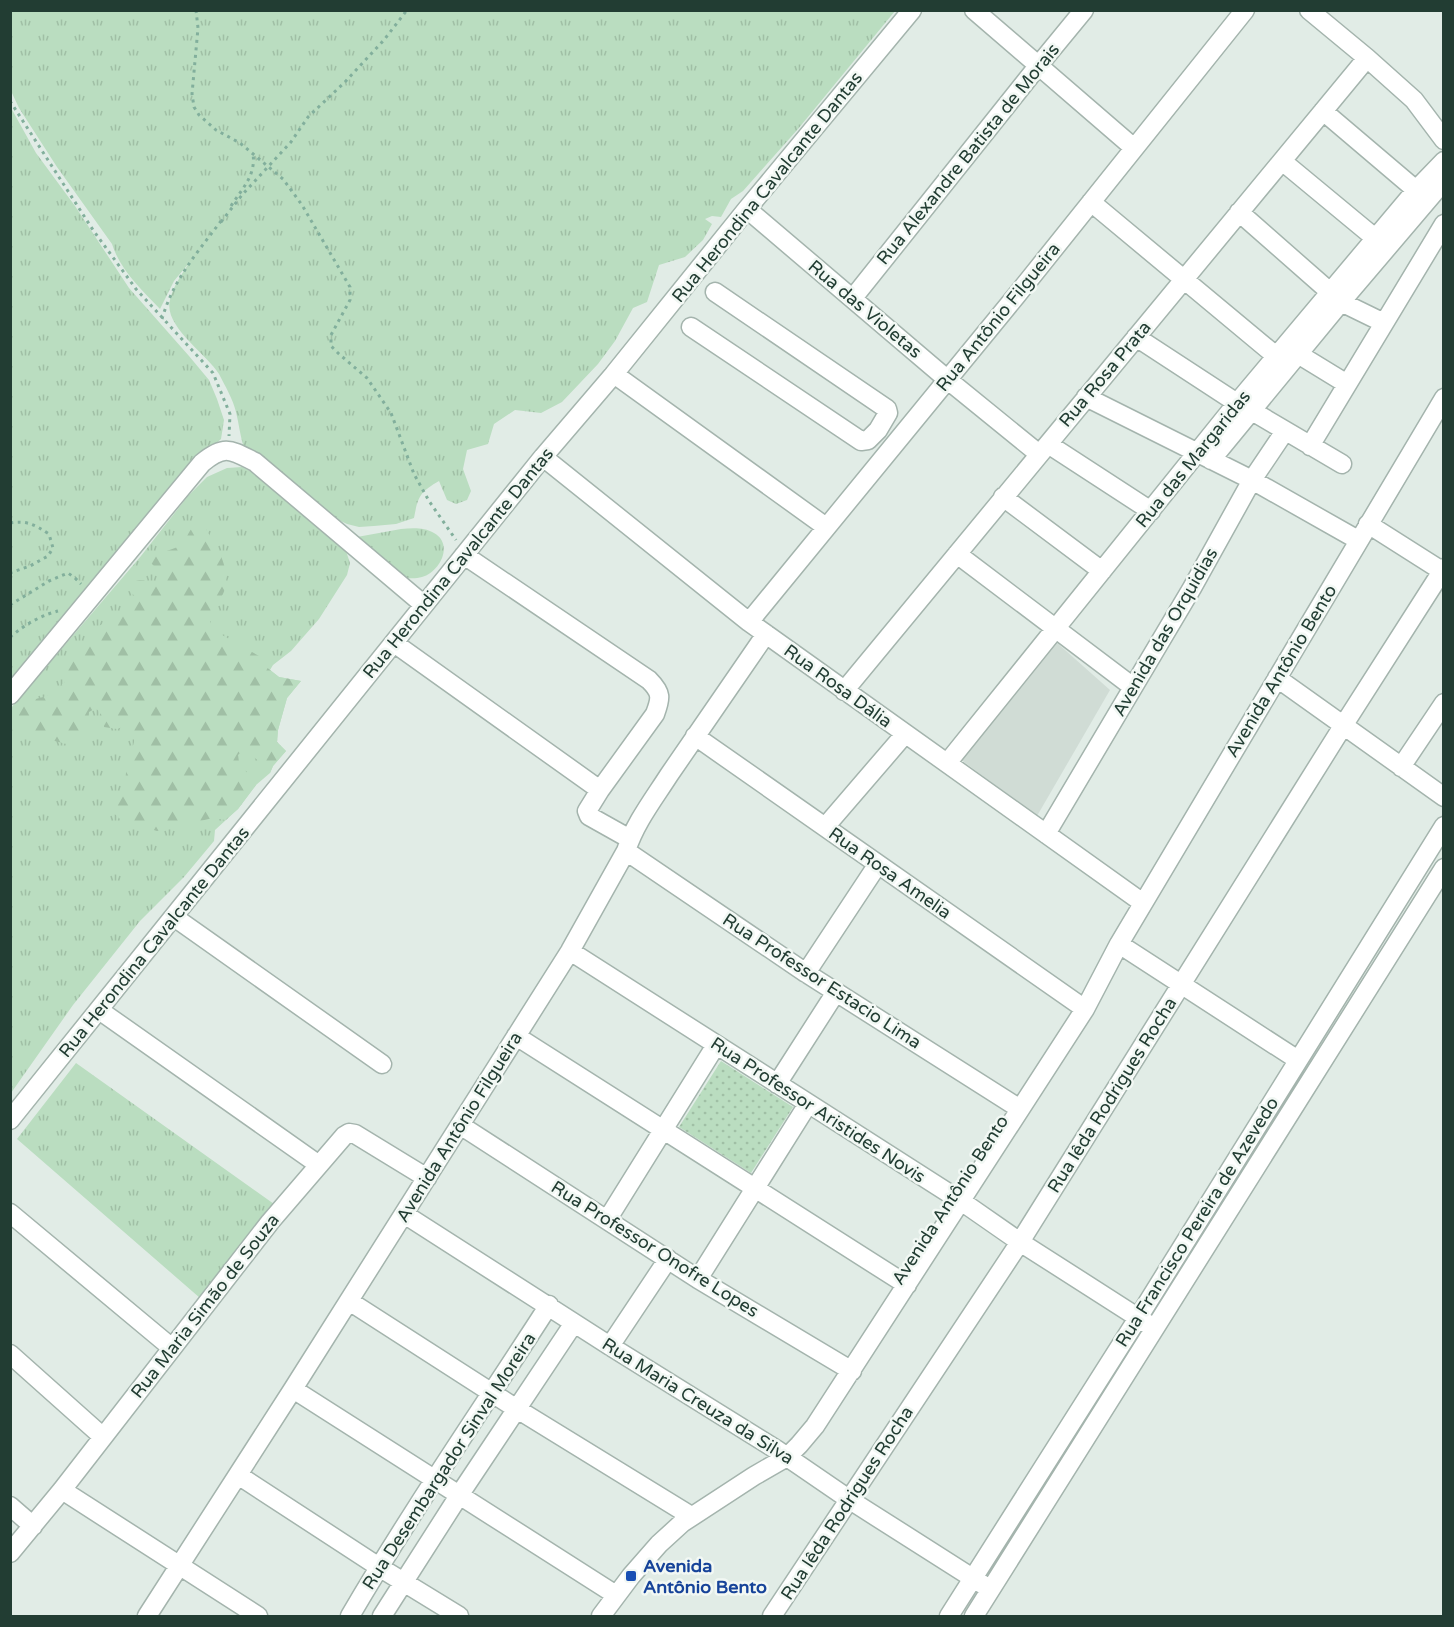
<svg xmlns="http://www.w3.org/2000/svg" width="1454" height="1627" font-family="'Varela Round',sans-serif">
<defs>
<pattern id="grass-tufts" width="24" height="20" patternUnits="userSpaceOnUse" patternTransform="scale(1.5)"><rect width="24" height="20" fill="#baddc0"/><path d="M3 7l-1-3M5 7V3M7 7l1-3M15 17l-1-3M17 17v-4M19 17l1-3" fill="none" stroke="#a0bfa5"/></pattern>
<pattern id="forest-firs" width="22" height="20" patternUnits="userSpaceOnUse" patternTransform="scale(1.5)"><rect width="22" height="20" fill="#baddc0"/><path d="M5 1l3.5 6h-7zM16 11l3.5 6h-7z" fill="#a0bfa5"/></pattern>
<pattern id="park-dots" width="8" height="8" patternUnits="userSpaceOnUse" patternTransform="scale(1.5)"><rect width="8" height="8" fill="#baddc0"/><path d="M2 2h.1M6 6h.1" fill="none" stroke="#a0bfa5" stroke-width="1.8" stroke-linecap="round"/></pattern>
</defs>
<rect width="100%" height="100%" fill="#e1ece6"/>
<path fill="#d0dcd5" d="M1047,634L1110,690L1037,816L960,759Z"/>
<path fill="url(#grass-tufts)" d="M11,11H895L798,129L743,191L731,199L721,217L712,216L705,219L712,224L703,240L685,257L659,265L647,302L633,308L615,341L598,364L562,402L541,413L515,410L494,424L488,444L467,450L463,469L471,491L467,500L456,504L447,500L439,481C420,492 418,496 414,518L396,524L374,526L359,527L347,524L328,515L244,448C240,436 239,424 236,412C233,399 225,386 219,374C207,354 163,326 170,300C173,286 182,274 189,263L174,281L160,309C142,290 120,270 112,244L57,167L19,108L11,91Z
M10,106L36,153L75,206L129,288L189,356L209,380L217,399L224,420L221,439L209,450L10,691Z
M242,467L261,476L344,545L350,563L347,575L319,619L291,651L273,665L270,670L279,677L301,681L287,698L278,730L277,742L286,751L273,766L270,773L256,785L238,809L215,830L214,841L184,877L140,921L73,1005L11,1093V708L141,556L188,496L207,477L227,468Z
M401,529C412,528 424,527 434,533C454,544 440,572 422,577C416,579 409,578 403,578L357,537Z
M76,1063L274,1204L200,1298L17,1139Z"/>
<path fill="url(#forest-firs)" d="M202,523C215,544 234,570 223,594C220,599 213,604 211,609C210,613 210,619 210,624L222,635L259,656L265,666L279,677L301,681L287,698L278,730L277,742L286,751L273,766L270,773L259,761L243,750L238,755L239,762L256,785L238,809L225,820L213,818L157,831L121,820L112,811L124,790L126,773L134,742V727L125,726L117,729L104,727V718L96,708L89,712L88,726L84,735L78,738L74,746L51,740L43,734L30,736L11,734V715L13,711L28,701L47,696L65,682L63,665L65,657L84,652L85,641L95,629L138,599L126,588C137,578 141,578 155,584L164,580L170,569L155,567L148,560L154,552C164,551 174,551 182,543C192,533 185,530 202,523Z"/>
<path fill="url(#park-dots)" d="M721,1061L793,1107L751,1173L679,1127Z"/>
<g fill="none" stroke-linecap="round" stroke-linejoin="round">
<g stroke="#a4b4ad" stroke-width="21">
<path id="minor" d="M974,10L1134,148
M1309,10L1367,58L1414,100L1444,140
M1323,111L1416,190
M1282,161L1375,238
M1091,202L1276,356
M747,209L948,380L1039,454
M1239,212L1330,292
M853,298L1038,66L1084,10
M1341,302L1384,323
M691,327L861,441L868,440L878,430L888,413L887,409L715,292
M1136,337L1237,403
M1298,354L1347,384
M614,374L826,527
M1086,397L1252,480L1358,540
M1252,411L1342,464
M1048,444L1151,511
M1310,446L1444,224
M543,457L749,622L1143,903
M1211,460L1341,302L1444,181
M1003,497L1102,571
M1368,524L1442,571
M957,554L1133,687
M464,555L649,680C662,693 661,698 655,714L600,790L587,811L589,816L630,839
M749,622L1016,296L1245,10
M394,643L600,790
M1277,678L1444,797
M844,691L1367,58
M10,695L202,463C225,444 231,450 255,462L424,605
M695,736L1085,1009
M948,762L1237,403L1416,190L1444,161
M1401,767L1444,703
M825,827L905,734
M1046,834L1192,588L1252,480L1285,431
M626,851L806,973L1020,1109
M174,917L382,1064
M1119,944L1298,1060
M570,951L961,1201L1020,1242L1148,1324
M806,973L878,864
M99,1010L319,1165
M516,1036L907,1285
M777,1084L836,992
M10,1120L543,457L614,374L747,209L912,10
M460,1125L698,1279L852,1371
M10,1213L172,1348
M404,1214L610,1346L777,1450L850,1500L982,1584
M607,1220L716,1045
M698,1279L808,1104
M349,1301L517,1409L691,1516
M610,1346L668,1259
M10,1354L103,1437
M293,1389L616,1595
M238,1475L379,1567L459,1616
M62,1490L258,1616
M10,1506L33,1526
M10,1553L62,1490L270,1222L344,1136L349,1133L355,1134L427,1178
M147,1616L293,1389L570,951L626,851C635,823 653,800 669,775C701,728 734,681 766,634
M350,1616C412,1510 482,1409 549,1305
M382,1616L460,1494L574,1323
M601,1616L631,1576L659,1544L682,1523L754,1476L787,1457L799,1445L815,1426L1085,1009L1119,944L1444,398
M772,1616L1020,1242L1343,726L1444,568
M949,1616L1138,1318L1444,826
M974,1616L1444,868"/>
</g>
<path stroke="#82af9c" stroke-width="3" stroke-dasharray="3 4.5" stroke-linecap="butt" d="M196,10L198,28L192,94L194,107L199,115L216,130L240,143L283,179L302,205L350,287V300L331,335V346L339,354L367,378L391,413L414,474L429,501L456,540
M10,101L93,230L136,289L213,373L230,414L229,436
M231,206C243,187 256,176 253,153
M221,222L242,195L291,142L308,117L345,82L384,40L407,10
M162,319C173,280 197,253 221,221
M10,523C27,520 35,525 49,534L53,548L48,556L30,566L10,573
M10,605L49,581L68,573L75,578L81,584
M10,637C25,625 39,616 58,611"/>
<use href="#minor" stroke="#fff" stroke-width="18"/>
</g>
<rect fill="#1a4fb4" stroke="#f2f8f4" stroke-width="2" x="625" y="1570" width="12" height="12" rx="3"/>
<g text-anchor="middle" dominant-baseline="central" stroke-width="5" stroke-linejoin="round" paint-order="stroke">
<g font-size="18" fill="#223d33" stroke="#f2f8f4">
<text transform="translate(968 154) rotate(-51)">Rua Alexandre Batista de Morais</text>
<text transform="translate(767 187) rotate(-51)">Rua Herondina Cavalcante Dantas</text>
<text transform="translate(865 309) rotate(40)">Rua das Violetas</text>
<text transform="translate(998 317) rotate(-51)">Rua Antônio Filgueira</text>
<text transform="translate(1105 374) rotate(-50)">Rua Rosa Prata</text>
<text transform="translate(1193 459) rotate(-51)">Rua das Margaridas</text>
<text transform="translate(458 563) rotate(-51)">Rua Herondina Cavalcante Dantas</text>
<text transform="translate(1165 632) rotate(-60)">Avenida das Orquidias</text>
<text transform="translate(1281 671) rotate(-59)">Avenida Antônio Bento</text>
<text transform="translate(838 686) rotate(36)">Rua Rosa Dália</text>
<text transform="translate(890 873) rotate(35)">Rua Rosa Amelia</text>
<text transform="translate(154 942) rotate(-51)">Rua Herondina Cavalcante Dantas</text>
<text transform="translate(822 981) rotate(33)">Rua Professor Estacio Lima</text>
<text transform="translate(1112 1095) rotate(-58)">Rua Iêda Rodrigues Rocha</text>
<text transform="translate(818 1110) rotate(33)">Rua Professor Aristides Novis</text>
<text transform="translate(459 1127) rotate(-58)">Avenida Antônio Filgueira</text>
<text transform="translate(950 1200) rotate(-57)">Avenida Antônio Bento</text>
<text transform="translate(1197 1222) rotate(-58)">Rua Francisco Pereira de Azevedo</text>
<text transform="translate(655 1249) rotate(32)">Rua Professor Onofre Lopes</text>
<text transform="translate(205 1306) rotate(-52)">Rua Maria Simão de Souza</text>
<text transform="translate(698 1401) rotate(32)">Rua Maria Creuza da Silva</text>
<text transform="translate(449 1461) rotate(-57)">Rua Desembargador Sinval Moreira</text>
<text transform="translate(847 1503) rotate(-57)">Rua Iêda Rodrigues Rocha</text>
</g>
<g font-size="18" font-weight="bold" fill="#164399" stroke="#f2f8f4" text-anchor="start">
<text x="643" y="1566">Avenida<tspan x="643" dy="21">Antônio Bento</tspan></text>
</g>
</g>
<rect width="1454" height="1627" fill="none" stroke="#223d33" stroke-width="24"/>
</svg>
